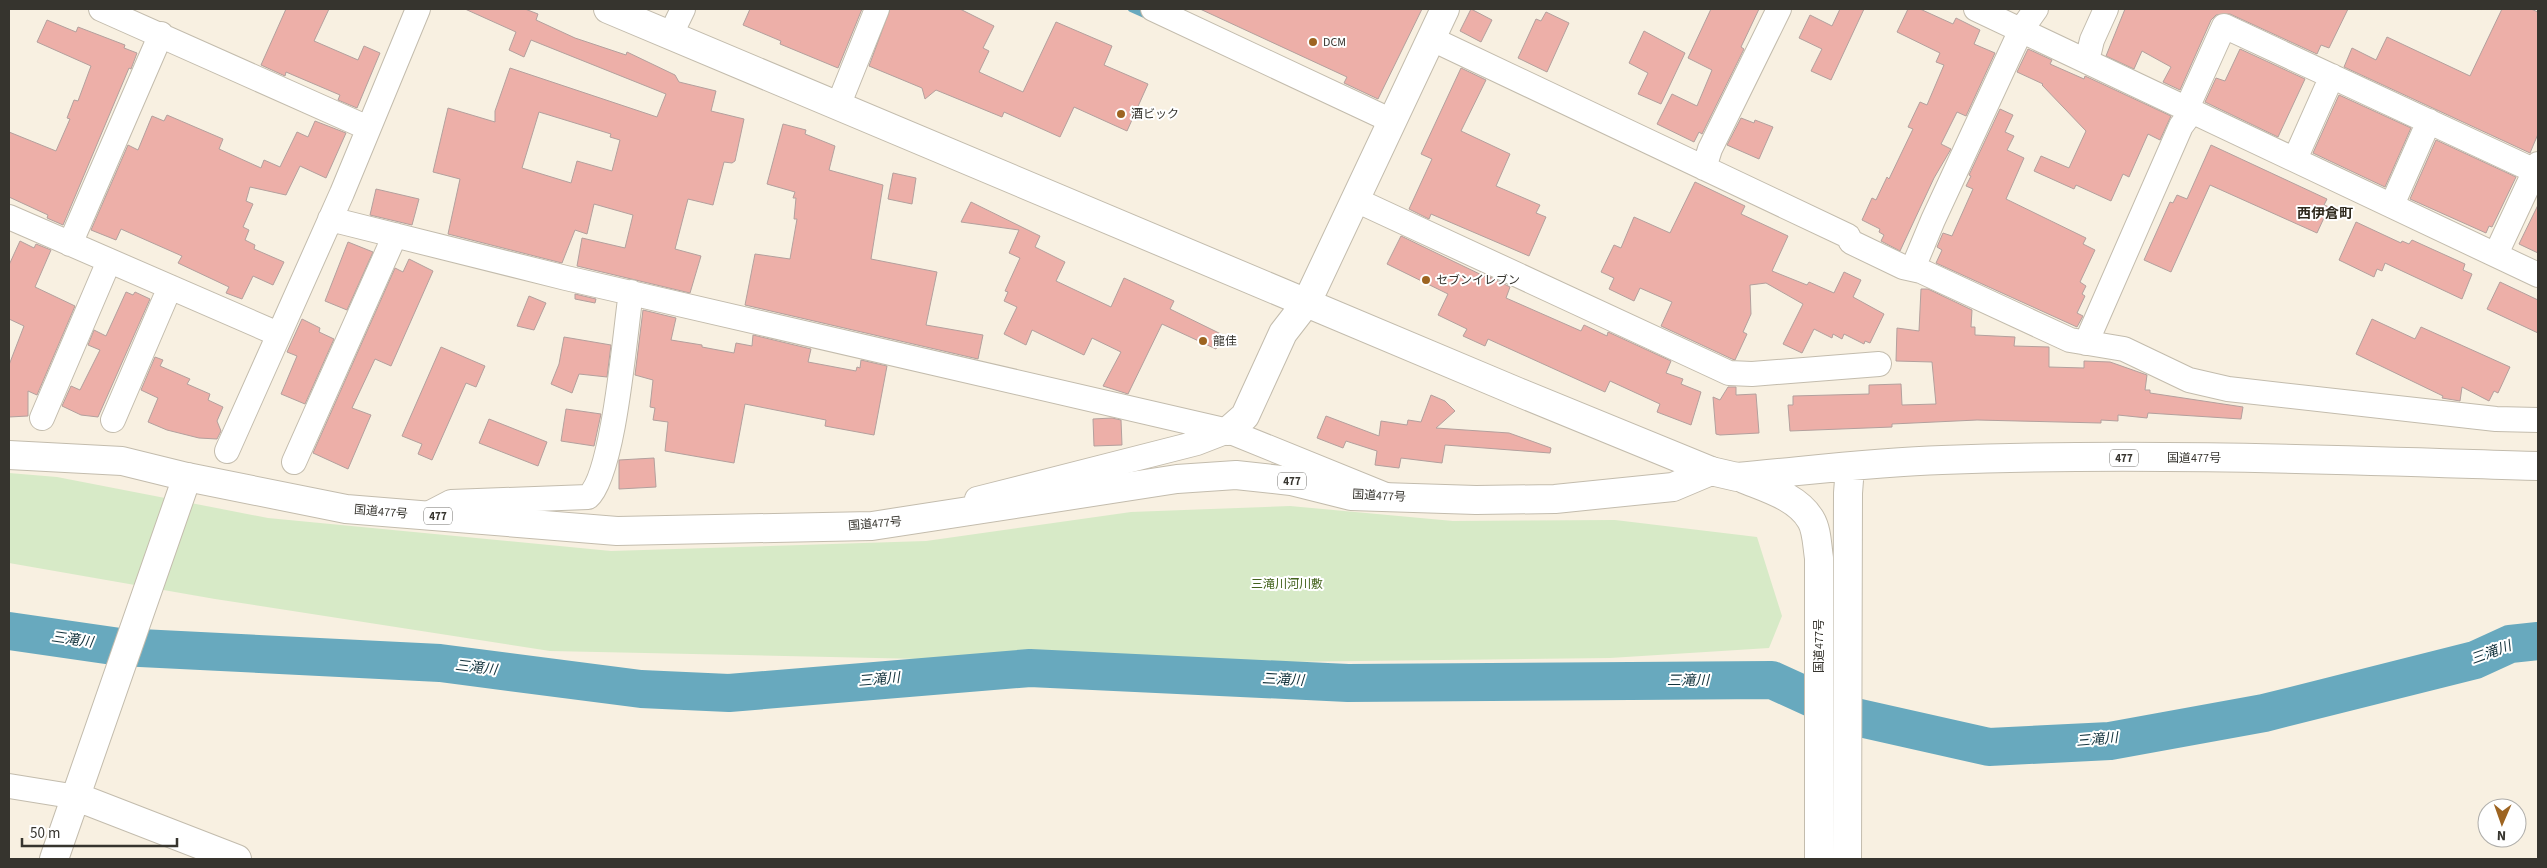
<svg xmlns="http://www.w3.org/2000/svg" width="2547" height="868" font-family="'Source Sans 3','Noto Sans JP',sans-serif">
<rect width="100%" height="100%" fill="#f8f0e1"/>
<path fill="#d7eac7" d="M9,473L57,477L268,518L611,551L926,541L1131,512L1290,506L1453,521L1615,520L1757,537L1782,616L1769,648L1610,658L1277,662L922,659L550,651L215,599L9,563Z"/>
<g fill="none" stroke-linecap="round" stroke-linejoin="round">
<path stroke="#68a9be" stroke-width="6" d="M1131,9L1149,17"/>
<path stroke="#68a9be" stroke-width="38" d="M9,631L120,647L440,663L641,689L729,693L1030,668L1348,683L1772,680L1851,716L1989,747L2110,741L2264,713L2475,660L2510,644L2538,641"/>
</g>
<path fill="#edafa8" stroke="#b3a09d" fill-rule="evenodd" d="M286,9H329L314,41L358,60L364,46L380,53L357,108L338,100L340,95L286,72L285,76L261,65Z
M465,9H525L538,14L536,20L575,38L626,55L627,52L675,75L679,82L716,91L711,111L744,119L735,161L732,163L724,162L713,205L688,199L675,249L701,256L690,293L577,266L582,238L625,248L633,215L594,204L587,234L575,230L562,263L448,234L460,179L433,172L448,108L495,122V111L510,68L657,117L666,94L531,40L524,57L509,50L516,32ZM539,112L611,134L610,137L620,140L612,171L577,161L571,183L522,168Z
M750,9H862L838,68L780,44L781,41L743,25Z
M890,9H960L994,26L983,48L989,51L979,72L1023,92L1056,22L1112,46L1104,65L1148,84L1127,131L1074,107L1060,137L1004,112L1002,117L936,90L925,99L922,88L869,66Z
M1200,9H1422L1378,99L1344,83L1347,77Z
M1471,9L1492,20L1481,42L1460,31Z
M1711,9H1759L1741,47L1744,49L1702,134L1699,132L1694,142L1657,124L1672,94L1697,106L1712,70L1688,58Z
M1840,9H1864L1831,80L1811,71L1822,49L1799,38L1810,15L1832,26Z
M1908,9H1920L1953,24L1956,18L1980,30L1974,44L1995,53L1966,116L1957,112L1941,144L1951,149L1934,178L1900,251L1881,241L1884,235L1879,232L1880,229L1862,220L1872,198L1876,200L1887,177L1889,179L1913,129L1908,127L1920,102L1927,105L1944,65L1936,62L1940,53L1897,32Z
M2125,9H2348L2329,48L2321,45L2317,54L2230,14L2216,15L2211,20L2180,90L2163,82L2171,67L2142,51L2134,69L2106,56Z
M2502,9H2531L2538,12V134L2530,153L2344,67L2352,48L2376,60L2387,37L2470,76Z
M1546,12L1569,23L1547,72L1518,58L1536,19L1541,21Z
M47,20L76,32L78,27L125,45L124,48L137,53L131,69L129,68L63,225L47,218L48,215L9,197V132L56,151L70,119L67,118L74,100L78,101L91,66L37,42Z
M1644,31L1685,53L1661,104L1638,94L1648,73L1629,63Z
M2028,49L2052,60L2050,64L2084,79L2085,76L2171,116L2160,140L2148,134L2129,177L2123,174L2111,201L2076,185L2074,189L2034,171L2041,156L2069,168L2086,131L2042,85L2043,84L2017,72Z
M2240,49L2305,79L2278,137L2205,102L2216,78L2225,81Z
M1461,68L1486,80L1461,131L1510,154L1496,186L1540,205L1536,213L1546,217L1529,256L1431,214L1429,219L1409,209L1432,159L1421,154Z
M2339,95L2411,128L2385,187L2313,153Z
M2000,109L2013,115L2005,132L2014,136L2007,150L2024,158L2006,199L2086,238L2083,244L2095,250L2080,282L2086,286L2082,294L2085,296L2077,313L2083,316L2077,327L1936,263L1942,250L1937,247L1943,233L1952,236L1973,189L1966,186L1971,176L1969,175Z
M167,115L223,139L219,149L261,168L264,160L280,167L297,132L308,137L315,121L346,133L326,178L300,166L286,195L250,187L246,201L253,204L243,227L249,230L245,240L255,245L254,249L284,262L273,285L253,276L242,299L226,293L229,287L178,263L182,256L121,229L116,240L91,230L128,145L138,150L152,116L164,121Z
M1741,118L1754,123L1755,120L1773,127L1759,159L1727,145Z
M783,124L806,130L805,134L835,146L829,170L883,185L871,259L937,272L926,325L983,335L978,359L745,305L755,254L790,259L797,219H794L796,198H793L795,192L767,184Z
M2436,140L2516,177L2492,227L2489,226L2486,233L2410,199Z
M2211,145L2327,199L2324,205L2329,207L2317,233L2210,185L2171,272L2144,260L2170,202L2173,203L2177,195L2187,199Z
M893,173L916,178L912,204L888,199Z
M1695,182L1745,206L1741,214L1788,236L1772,271L1807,285L1809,282L1834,293L1844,272L1861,280L1853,297L1884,314L1870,343L1865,341L1864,344L1844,334L1842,339L1833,334L1832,338L1814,329L1802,353L1783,344L1803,304L1766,283L1750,285L1751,314L1743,332L1747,334L1735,360L1732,359L1661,326L1672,302L1640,288L1634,301L1609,289L1614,278L1601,272L1614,245L1621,248L1634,217L1670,233Z
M376,189L419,199L412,225L370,215Z
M971,202L1040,236L1035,247L1065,262L1056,281L1111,307L1124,278L1174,301L1170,309L1223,335L1216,349L1162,324L1128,394L1103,386L1121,352L1092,338L1084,355L1032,330L1026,345L1004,334L1017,307L1004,301L1008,292L1005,291L1020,258L1009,253L1019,230L961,222Z
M2538,205V253L2519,244Z
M2356,222L2401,243L2402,241L2409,244L2412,240L2465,264L2463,270L2472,274L2462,299L2385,263L2382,271L2377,269L2374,277L2339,260Z
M1401,236L1490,279V277L1510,287L1506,298L1581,331L1584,325L1607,336L1608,332L1671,361L1666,373L1683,379L1681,384L1701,392L1691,425L1657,412L1660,404L1610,381L1605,392L1488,339L1485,346L1463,336L1467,329L1438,315L1448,294L1387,264Z
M20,241L34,248L36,244L51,250L35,287L75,306L37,395L28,391V416L9,417V365L24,326L9,319V265Z
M348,242L373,252L347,310L325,301Z
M409,259L433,271L391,366L375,359L352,408L371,415L348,469L313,453L395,268L403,272Z
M2500,282L2538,300V333L2487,309Z
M1921,289H1928L1972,310L1971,327H1975V335L2015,337L2014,346L2049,347V367L2084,368V361L2110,362L2147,375L2145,390H2150V393L2243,407L2241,419L2148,413L2147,418L2118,415V421L2101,420V423L1977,420L1892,424V427L1790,431L1788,405H1793V396L1869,394V385L1901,384L1902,405L1936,404L1932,362L1896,361L1897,328L1919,331Z
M126,292L133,295L135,292L150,299L98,417L81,415L62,406L71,386L80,390L100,350L88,345L94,330L106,336Z
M575,294L596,299L595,303L575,299Z
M529,296L546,303L534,330L517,326Z
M643,310L676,318L671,340L702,345V347L734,353L736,343L752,346L753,335L811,349L808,362L856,371L857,367L860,368L861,360L887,366L874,435L825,426L826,420L745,404L734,463L665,451L668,422L653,420L655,408L650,407L653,380L635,375Z
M302,319L320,328L319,332L334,339L305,404L281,394L297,356L287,352Z
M2372,319L2415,339L2421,327L2510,367L2498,393L2494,391L2489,401L2462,387L2460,401L2442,398L2443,396L2356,354Z
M564,337L611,345L607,377L579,374L572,393L551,384L559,364Z
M441,347L485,366L476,387L466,383L432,460L418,454L422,444L402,436Z
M155,357L163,360L160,366L190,379L187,384L210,394L208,400L223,407L217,421L221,431L217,439L199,438L167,430L148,422L158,398L141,390Z
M1728,387H1736V395L1756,394L1759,433L1720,435L1716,434L1713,397L1720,400Z
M1431,395L1445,401L1455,411L1436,428L1509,433L1551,448L1550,453L1445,445L1442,463L1401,458L1399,468L1375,465L1377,451L1346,441L1343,448L1317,438L1326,416L1379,436L1381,421L1407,425L1408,420L1421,422Z
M566,409L601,414L594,446L561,441Z
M1112,418L1121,420L1122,445L1094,446L1093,419Z
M489,419L547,442L538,466L479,443Z
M654,458L656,487L619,489V460Z"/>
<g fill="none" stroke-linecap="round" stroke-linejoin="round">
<g stroke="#c3bcad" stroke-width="26">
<path id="minor" d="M101,9L368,128
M1153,9L1392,121
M1976,9L2538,275
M670,36L683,9
M1432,39L1848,236L1851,242L1903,267L1921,271L2070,340L2124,349L2189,380L2228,389L2496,419L2538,420
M2087,61L2092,40L2106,9
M838,106L877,9
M2187,108L2224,26L2535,171
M2295,159L2332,76
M1704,168L1710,149L1779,9
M1356,200L1729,373L1752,374L1879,364
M2392,205L2429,121
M9,217L278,334
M330,219L566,278L1228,431L1386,495
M70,244L161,34
M2496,254L2538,164
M1913,268L1933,220L2021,30L2036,9
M2086,343L2181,126L2193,110
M42,418L109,261
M113,420L170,287
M227,451L342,193L418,9
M294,462L395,235
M977,499L1197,443L1228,431
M426,515L451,502L588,497C614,475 625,332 631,292
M9,786L77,797"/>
</g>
<g stroke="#c3bcad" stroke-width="30">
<path id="tertiary" d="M608,9L1518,392L1711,471
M1228,431L1245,416L1283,333L1307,302L1445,9
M77,797L237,859
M54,859L187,477"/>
</g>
<g stroke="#c3bcad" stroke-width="30">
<path id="trunk" d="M9,455L122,461L187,477L346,509L617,531L872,526L1177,479L1236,475L1291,481L1351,496L1476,500L1555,499L1673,487L1711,471L1737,477C1805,471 1874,462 1942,460C2141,452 2340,460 2538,466
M1744,479C1766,488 1798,497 1811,520C1817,530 1817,546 1819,558V859
M1847,859L1848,493L1850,467"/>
</g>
<use href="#minor" stroke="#fff" stroke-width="24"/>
<use href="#tertiary" stroke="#fff" stroke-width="28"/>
<use href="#trunk" stroke="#fff" stroke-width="28"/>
</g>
<g fill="#9d6421" stroke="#fff" stroke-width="2">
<circle cx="1313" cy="42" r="5"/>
<circle cx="1121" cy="114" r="5"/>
<circle cx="1426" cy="280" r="5"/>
<circle cx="1203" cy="341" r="5"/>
</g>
<g text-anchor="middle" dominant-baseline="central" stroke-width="4" stroke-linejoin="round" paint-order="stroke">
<g fill="#fff" stroke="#72716d" stroke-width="1">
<rect x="2110" y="449.5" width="28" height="17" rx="4"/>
<rect x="1278" y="472.5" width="28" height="17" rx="4"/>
<rect x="424" y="507.5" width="28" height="17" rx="4"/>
</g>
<g font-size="11" font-weight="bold" fill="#36342e">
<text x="2124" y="458">477</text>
<text x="1292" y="481">477</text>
<text x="438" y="516">477</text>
</g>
<g font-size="12" fill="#36342e" stroke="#fff" text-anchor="start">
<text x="1323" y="42">DCM</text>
<text x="1131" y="114">酒ビック</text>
<text x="1436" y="280">セブンイレブン</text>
<text x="1213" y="341">龍佳</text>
</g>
<g font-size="12" fill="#36342e" stroke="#fff">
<text x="2194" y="458">国道477号</text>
<text transform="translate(1379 496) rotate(3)">国道477号</text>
<text transform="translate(381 512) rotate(5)">国道477号</text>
<text transform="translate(875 524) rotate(-5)">国道477号</text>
<text transform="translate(1819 646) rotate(-90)">国道477号</text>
</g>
<g font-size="12" fill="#44631e" stroke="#fff">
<text x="1287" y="584">三滝川河川敷</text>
</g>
<g font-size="14" font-weight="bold" fill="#2f291d" stroke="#fff">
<text x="2325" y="214">西伊倉町</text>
</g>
<g font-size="14" font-style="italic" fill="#11313b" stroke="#fff">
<text transform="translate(72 640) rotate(8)">三滝川</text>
<text transform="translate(2491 653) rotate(-20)">三滝川</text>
<text transform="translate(476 668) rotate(7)">三滝川</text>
<text transform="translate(879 680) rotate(-5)">三滝川</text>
<text transform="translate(1283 680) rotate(3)">三滝川</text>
<text x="1688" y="681">三滝川</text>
<text transform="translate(2097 740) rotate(-5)">三滝川</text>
</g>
</g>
<rect width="2547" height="868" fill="none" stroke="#36342e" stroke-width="20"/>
<g transform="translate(2502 823) rotate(182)"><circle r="24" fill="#ffffff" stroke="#afaeab"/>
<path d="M0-4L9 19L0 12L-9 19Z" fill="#9d6421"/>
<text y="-8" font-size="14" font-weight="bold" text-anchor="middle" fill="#36342e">N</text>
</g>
<path d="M22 838v8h155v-8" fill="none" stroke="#36342e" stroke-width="2.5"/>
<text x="30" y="838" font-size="15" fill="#36342e" stroke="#ffffff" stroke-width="4" paint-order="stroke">50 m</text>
</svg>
